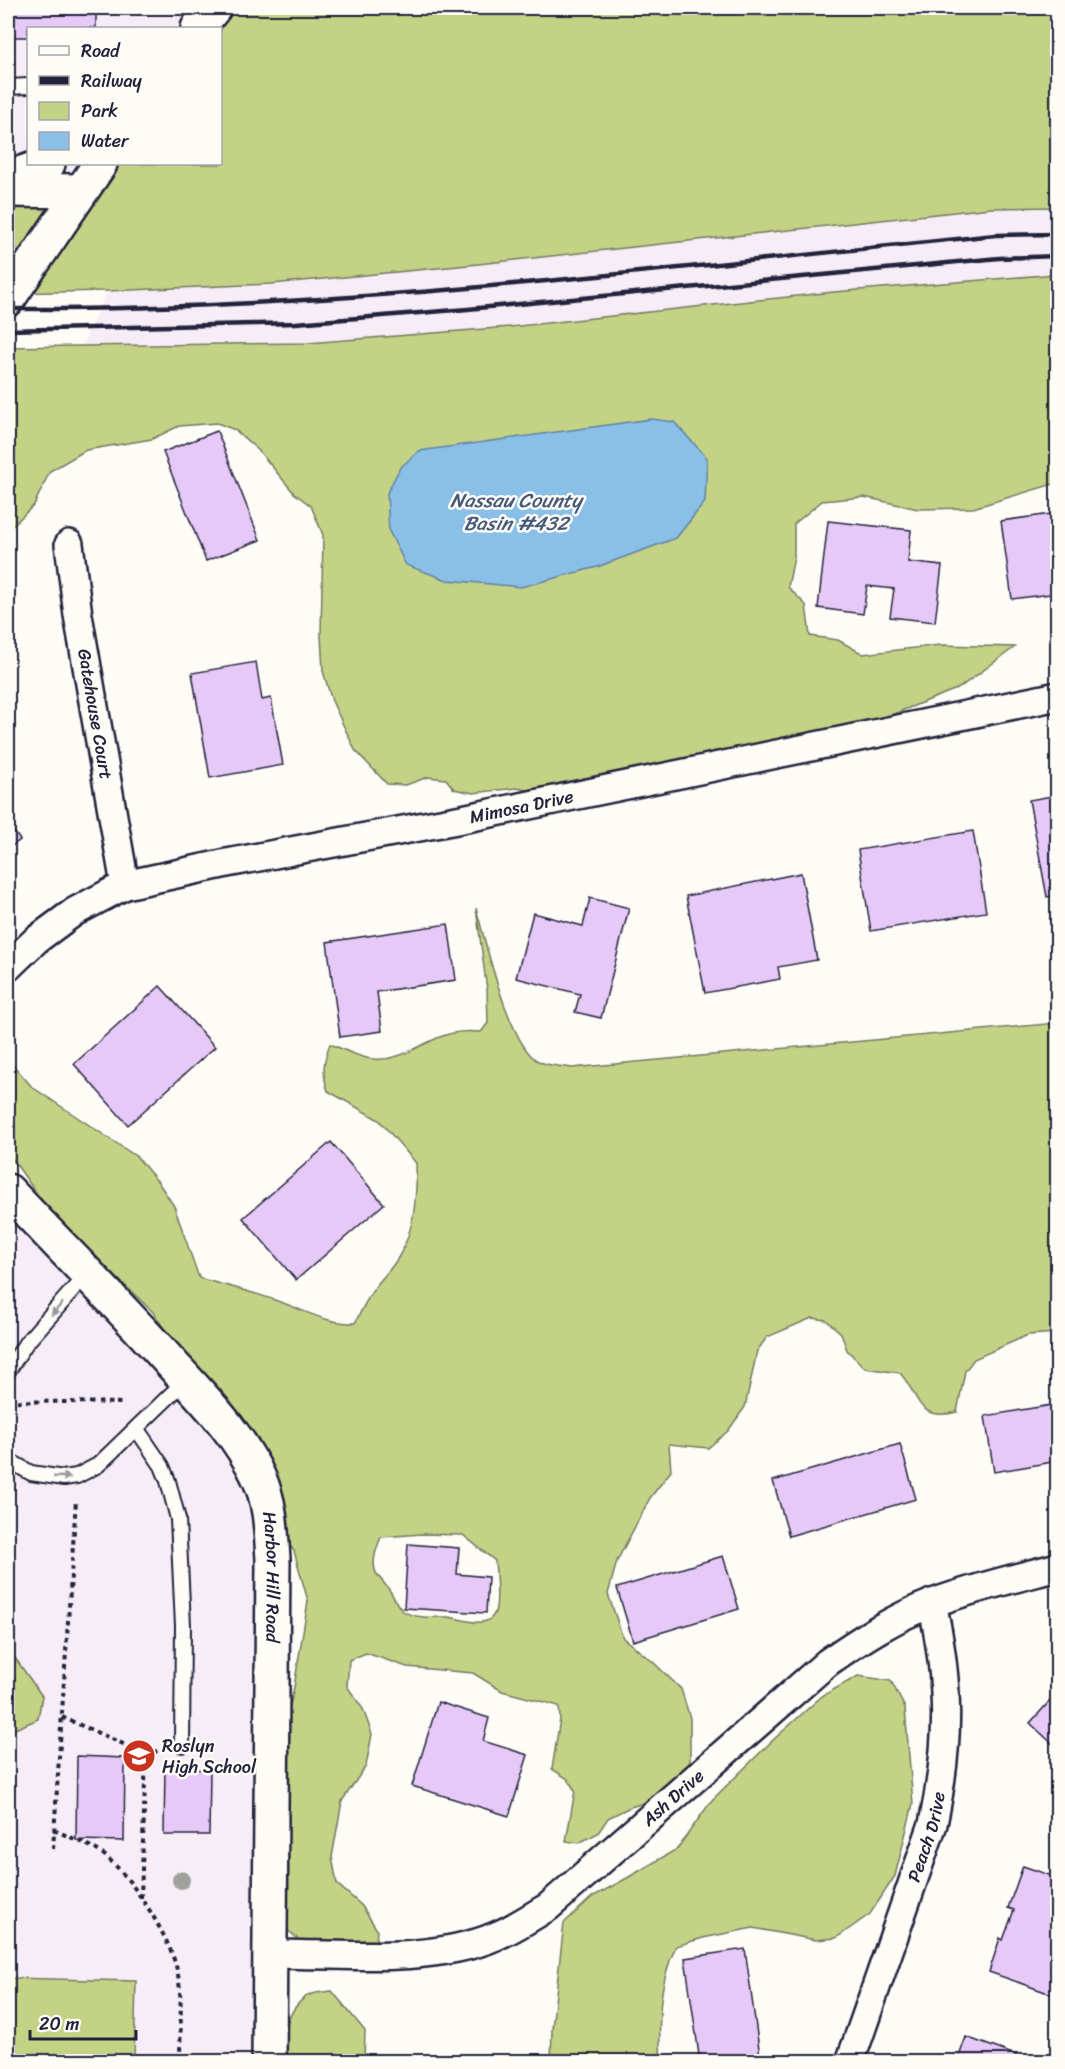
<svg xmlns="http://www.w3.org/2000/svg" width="1065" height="2069" font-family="Sriracha,sans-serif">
<rect width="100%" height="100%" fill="#fdfcf7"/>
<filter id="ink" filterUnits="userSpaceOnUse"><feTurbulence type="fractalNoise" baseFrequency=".0167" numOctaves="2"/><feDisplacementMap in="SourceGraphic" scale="12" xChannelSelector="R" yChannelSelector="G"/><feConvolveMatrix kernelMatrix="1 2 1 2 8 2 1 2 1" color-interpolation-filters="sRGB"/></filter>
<g filter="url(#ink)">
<path fill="#f6edf7" d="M8,8H214L198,28H28V164H100L81,191H8Z
M1057,207V274L834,292L510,327L308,343L82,346L107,291L271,284L469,265L991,208Z
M8,1191L260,1480L269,2061H8Z"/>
<path fill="#c4d286" stroke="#737a60" stroke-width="1.5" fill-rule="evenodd" d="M214,8H1057V207L991,208L469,265L271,284L107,291L8,293V191H81L100,164H220V28H198Z
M1057,274V483L973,508L918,509L864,497L822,501L794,524V557L788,587L806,605L810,636L838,640L863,654L940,645L1015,647L959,688L813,746L685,758L562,798L517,788L473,793L454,789L446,779L428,777L406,785L387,784L355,750L332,701L323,671L321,636L323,535L311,506L294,493L259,451L235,430L217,423L179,426L152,439L86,450L50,471L34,505L8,530V347L308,343L510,327L834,292Z
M476,908C485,940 510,1050 540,1062C550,1066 562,1066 572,1068L1057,1023V1333L1028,1335L974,1359L965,1371L957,1412C916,1422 921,1397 900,1373L865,1368L847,1350L841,1333L826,1320L812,1318L767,1337L757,1351L745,1407L728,1431L708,1448L669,1444L671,1471L650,1498L617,1561L608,1594L623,1638L652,1661L681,1689L690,1718V1766L673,1795L630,1807L608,1818L598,1833L579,1843L566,1841L575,1791L568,1779L552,1769L560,1719L559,1706L502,1691L473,1673L407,1667L366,1653L349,1660L347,1686L363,1709L372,1734L366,1766L342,1801L332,1857L337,1884L362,1906L377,1930L376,1944L312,1951L284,1927L282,1744L294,1687L308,1601L294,1551L271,1520L230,1429L153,1312L55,1219L8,1153V1059L32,1087L137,1157L158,1182L174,1206L199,1278C226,1286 254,1292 280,1302C306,1311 327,1324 355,1323C361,1311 367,1299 375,1287C383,1277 392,1268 398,1258C415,1230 417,1195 416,1163L379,1120L328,1091C322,1074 323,1061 330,1044C344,1049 358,1058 374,1059C400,1061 417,1046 440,1037C454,1031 467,1031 481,1032L488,1023L487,990ZM422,1534L463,1535L495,1561C496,1575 499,1599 495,1612C488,1631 461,1618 448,1617C435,1617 415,1619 403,1611C397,1606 394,1597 390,1591C386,1585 380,1579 376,1573C371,1562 377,1547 381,1537Z
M8,1648L42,1696L38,1719L8,1732Z
M858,1676L891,1681L905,1708L913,1804L895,1876L870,1914L836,1938L816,1940L753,1928L703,1938L676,1946C658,1985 658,2020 661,2061H551L552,2029L564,1923L592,1897L629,1877L677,1849L712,1800L773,1740L822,1696Z
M8,1978L136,1981L134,2061H8Z
M332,1991L365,2031L364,2061L281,2062C281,2039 287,2007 309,1995C315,1992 326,1992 332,1991Z"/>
<path fill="#8ac0e8" stroke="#6081a3" stroke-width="1.5" d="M651,419L674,422L707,458L705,502L676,538L597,567L521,587L447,580L406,565L389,531L387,493L400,468L419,451Z"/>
<path fill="#e7c9f8" stroke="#22223b" stroke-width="1.5" d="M8,8H96V28H28V37H8Z
M217,431L260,540L206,561L163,452Z
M1058,513V593L1012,599L1001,521Z
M828,521L911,530L908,562L942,566L935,622L890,617L894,589L867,586L863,614L818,608Z
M256,662L262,700L271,698L283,765L210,778L192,673Z
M1058,795V895L1047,897L1029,800Z
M8,823L20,840L8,849Z
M973,831L986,912L871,931L858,850Z
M801,873L817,960L778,967L780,979L705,993L686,896Z
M590,898L629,908L601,1018L575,1012L580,994L516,978L533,913L583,926Z
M448,924L456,980L377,992L382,1031L340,1037L327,942Z
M160,986L215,1047L128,1125L74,1064Z
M331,1142L384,1204L296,1280L243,1218Z
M1058,1404V1461L994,1472L985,1416Z
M900,1444L916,1499L789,1536L773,1481Z
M408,1544L459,1548L457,1574L488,1577L486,1613L404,1608Z
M723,1556L739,1609L633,1641L617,1588Z
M1058,1692V1749L1030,1723Z
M438,1702L489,1718L483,1741L528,1755L509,1816L412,1786Z
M77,1756L125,1758L124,1841L76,1840Z
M165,1768L210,1770L209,1835H164Z
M1023,1866L1058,1878V1977L1051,1994L989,1972L1000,1938L1003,1940L1014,1910L1008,1908Z
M745,1949L760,2056L725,2062H700L685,1958Z
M966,2037L1021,2057L1019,2062H957Z"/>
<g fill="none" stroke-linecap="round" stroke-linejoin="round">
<g stroke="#22223b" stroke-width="18">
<path id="service" d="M8,87L28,86
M8,1371L26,1343L87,1274
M136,1428L162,1466L168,1481L178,1519L183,1626L182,1745
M8,1460L31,1473L64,1478L77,1476L98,1465L186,1380"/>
</g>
<g stroke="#22223b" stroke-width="32">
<g id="minor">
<path id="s1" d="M69,544L78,615L125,885"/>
<path id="s2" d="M8,967L36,940L74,912L125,885L227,863L462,819L1058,696"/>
<path id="s3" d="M270,1954C340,1954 431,1964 496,1936C515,1928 531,1917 548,1907L828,1662C861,1639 895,1617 933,1603C973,1588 1016,1578 1058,1567"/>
<path id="s4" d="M850,2062L933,1824C950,1742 950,1685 932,1603"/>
</g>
</g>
<g stroke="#22223b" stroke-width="38">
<g id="tertiary">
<path d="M8,178L48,164"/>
<path d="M8,190L81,191"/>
<path id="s5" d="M8,1191C62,1248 118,1304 171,1363C204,1399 239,1434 259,1478C271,1504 271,1531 273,1559L269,2062"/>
</g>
</g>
<g stroke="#22223b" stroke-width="38">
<path id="secondary" d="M198,28L214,8
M8,299L100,164"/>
</g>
<path stroke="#22223b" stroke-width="4" stroke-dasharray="4.5 4.5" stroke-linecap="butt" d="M8,1401L125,1403
M62,1717L146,1754L158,1751
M54,1830C69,1837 86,1843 100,1852C129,1872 169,1935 177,1970C183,1997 180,2034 180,2062
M53,1849L76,1500
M141,1898L146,1754"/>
<use href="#service" stroke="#fdfcf7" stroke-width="14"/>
<use href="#minor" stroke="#fdfcf7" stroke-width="27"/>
<use href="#tertiary" stroke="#fdfcf7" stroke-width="33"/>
<use href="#secondary" stroke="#fdfcf7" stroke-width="33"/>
<path stroke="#22223b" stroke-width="4.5" d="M8,309C338,311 667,268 996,235L1058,234
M8,330L296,323L468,309L999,258L1058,256"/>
</g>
<circle fill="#a0a19c" cx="181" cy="1880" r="9"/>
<defs><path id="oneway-solid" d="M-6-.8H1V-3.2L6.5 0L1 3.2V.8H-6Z" transform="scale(1.5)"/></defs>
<g fill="#9a9aa2">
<use href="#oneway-solid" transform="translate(57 1309) rotate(131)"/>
<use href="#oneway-solid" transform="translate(62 1477) rotate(2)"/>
</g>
</g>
<defs>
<g id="school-disc" transform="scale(1.725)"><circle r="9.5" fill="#c8321e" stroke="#fdfcf7"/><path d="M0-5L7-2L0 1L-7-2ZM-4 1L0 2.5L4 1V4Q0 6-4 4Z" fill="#fff"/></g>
</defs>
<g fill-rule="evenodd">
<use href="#school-disc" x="139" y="1756"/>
</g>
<g text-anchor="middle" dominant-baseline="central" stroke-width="5" stroke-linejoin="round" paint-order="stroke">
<g font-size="18" fill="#22223b" stroke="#fdfcf7">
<text stroke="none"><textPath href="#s1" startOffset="172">Gatehouse Court</textPath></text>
<text stroke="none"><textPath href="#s2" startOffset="548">Mimosa Drive</textPath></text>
<text stroke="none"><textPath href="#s5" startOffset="483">Harbor Hill Road</textPath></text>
<text stroke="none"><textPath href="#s3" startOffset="454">Ash Drive</textPath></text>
<text stroke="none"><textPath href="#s4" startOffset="238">Peach Drive</textPath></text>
</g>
<g font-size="18" fill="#22223b" stroke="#fdfcf7" text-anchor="start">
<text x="162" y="1746">Roslyn<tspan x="162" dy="21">High School</tspan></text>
</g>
<g font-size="20" font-style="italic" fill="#465978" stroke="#fdfcf7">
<text x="516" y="500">Nassau County<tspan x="516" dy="23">Basin #432</tspan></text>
</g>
</g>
<rect width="1065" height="2069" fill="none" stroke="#fdfcf7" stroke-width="30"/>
<rect x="15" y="15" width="1035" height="2039" fill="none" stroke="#22223b" stroke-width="2" filter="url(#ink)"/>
<rect x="27" y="27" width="195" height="138" fill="#fdfcf7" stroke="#a5a5ac" stroke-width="1.5"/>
<rect x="39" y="46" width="30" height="9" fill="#fdfcf7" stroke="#a5a5ac" stroke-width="1.5"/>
<text x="81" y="57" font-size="18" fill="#22223b">Road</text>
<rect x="39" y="76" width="30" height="9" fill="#22223b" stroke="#a5a5ac" stroke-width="1.5"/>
<text x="81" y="87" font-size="18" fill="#22223b">Railway</text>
<rect x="39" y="102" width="30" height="18" fill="#c4d286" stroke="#a5a5ac" stroke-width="1.5"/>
<text x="81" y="117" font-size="18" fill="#22223b">Park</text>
<rect x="39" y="132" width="30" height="18" fill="#8ac0e8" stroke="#a5a5ac" stroke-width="1.5"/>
<text x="81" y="147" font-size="18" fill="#22223b">Water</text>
<path d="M30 2030v9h106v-9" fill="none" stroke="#22223b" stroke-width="3"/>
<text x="39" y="2030" font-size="18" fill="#22223b" stroke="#fdfcf7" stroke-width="4.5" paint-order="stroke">20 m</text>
</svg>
